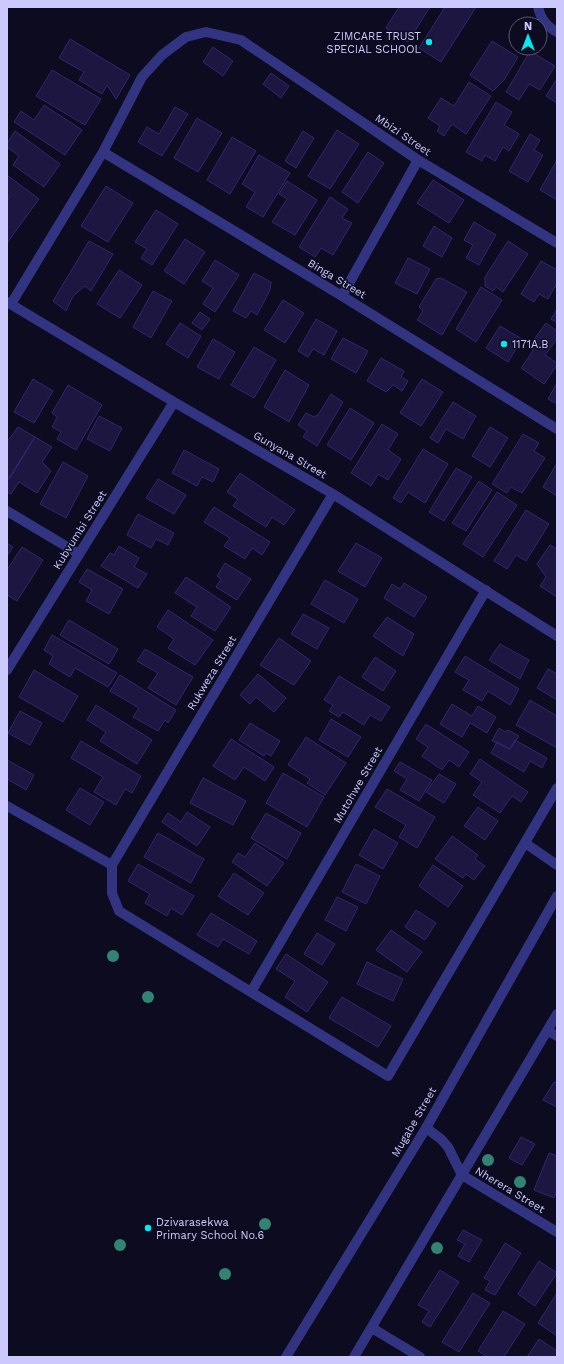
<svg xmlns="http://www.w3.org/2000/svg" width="564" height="1364" font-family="'Work Sans',sans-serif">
<rect width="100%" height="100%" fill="#0d0b1f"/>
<path fill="#1c1641" stroke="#31276e" d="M399,7H430L408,42L386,28Z
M445,7H476L441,62L419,48Z
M70,39L130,75L116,99L107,85L102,94L79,80L84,72L59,58Z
M492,41L518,57L504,80L493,91L470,75Z
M213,47L233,61L223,76L203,62Z
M530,51L555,66L540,90L529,84L519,100L506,92Z
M52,70L101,99L85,125L36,96Z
M271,73L289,86L281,98L263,84Z
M557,79V103L546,96Z
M469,82L491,96L466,134L452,124L444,136L437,131L440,126L428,118L441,98L454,106Z
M496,102L512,112L504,125L519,134L509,151L503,147L495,161L485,155L482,161L466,152Z
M44,105L82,130L65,155L14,122L21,111L34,120Z
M175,107L188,114L162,156L138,142L147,127L159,134Z
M197,118L222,133L198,172L174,158Z
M337,130L359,144L330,189L308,176Z
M15,131L60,164L44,187L13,165L19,156L7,147V143Z
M303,131L314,138L296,168L285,161Z
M530,134L540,140L534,150L543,155L528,182L509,171Z
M232,137L256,151L230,194L207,180Z
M368,152L384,163L358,203L342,192Z
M259,155L290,173L263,217L246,207L255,192L242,184Z
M557,160V200L540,190Z
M7,175L39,199L7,243V201L10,196L7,194Z
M433,180L464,200L449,223L417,203Z
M287,181L317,200L295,235L272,222L287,199L279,194Z
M106,186L133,203L108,242L81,226Z
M330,197L348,209L342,218L352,223L333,255L321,248L315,257L299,247Z
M156,210L178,224L152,265L141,258L147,249L135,242Z
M474,222L496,235L479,265L466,258L473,245L464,240Z
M434,226L452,238L442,257L423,246Z
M185,239L205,252L184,284L164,271Z
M89,241L113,254L91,291L85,286L73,296L66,311L53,301Z
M508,241L528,254L503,292L496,287L493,291L485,286V277Z
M408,258L430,269L417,294L395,283Z
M215,260L239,275L215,312L203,304L213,288L202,281Z
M541,261L557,270V283L548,299L539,294L534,302L521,294Z
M119,270L142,285L120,318L97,304Z
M254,273L271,282L270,290L257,315L251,311L246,318L233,311Z
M441,278L467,292L442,335L417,320L423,311L419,307L436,279Z
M481,287L502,300L476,342L456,329Z
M153,291L172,301L151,338L133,327Z
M283,300L304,313L285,343L264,330Z
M557,309V323L551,319Z
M200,312L210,319L202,330L192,323Z
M316,319L337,331L324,355L313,349L308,357L298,351Z
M180,323L201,336L188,358L166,344Z
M546,323L557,331V339L545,355L557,363V365L544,384L521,368L533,351L530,345Z
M500,326L522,339L508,362L486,348Z
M343,338L368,351L356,373L331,359Z
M213,339L235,352L219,379L197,367Z
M254,347L276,360L254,398L231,385Z
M381,358L404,371L401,377L408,381L402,391L393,385L386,392L367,381Z
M285,370L309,385L289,422L264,407Z
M33,379L53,391L34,423L14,412Z
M422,379L443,392L421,426L400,413Z
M557,383V404L548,399Z
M68,385L102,405L76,450L57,439L61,432L52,427L57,417L52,413Z
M331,394L343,402L317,446L303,437L307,431L298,425L306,413L314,417L318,415Z
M453,402L476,416L463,439L446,429L438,443L430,438Z
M350,408L374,423L351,460L327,445Z
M99,416L122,428L110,451L87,439Z
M382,424L398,434L388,450L401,459L388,480L378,474L371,486L351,473Z
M18,427L35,437L10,478L7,476V442Z
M490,427L508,438L490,467L472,456Z
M523,434L539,443L534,451L545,458L522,493L511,487L507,493L492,484Z
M35,437L52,447L42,462L51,471L37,493L19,482L11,494L7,492V481Z
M423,449L448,464L425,503L408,492L401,503L393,498Z
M184,450L219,469L213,482L202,477L197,486L172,473Z
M63,462L88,476L66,518L40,504Z
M557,463V496L543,487Z
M456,468L472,477L444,521L429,512Z
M240,473L295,510L284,525L272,517L266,527L233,506L238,499L227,492Z
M158,479L186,495L174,514L146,498Z
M479,481L492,490L466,531L452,523Z
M497,492L517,505L483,557L463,544Z
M214,507L270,542L262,555L252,548L245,559L224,546L230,538L204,522Z
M526,510L549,524L526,561L516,555L507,569L494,561Z
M138,514L174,533L168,545L156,539L151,548L127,535Z
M7,543L13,547L7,556Z
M356,543L382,558L365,587L338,571Z
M550,545L557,549V597L540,586L546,577L537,564Z
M119,546L139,558L134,567L147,574L138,588L101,566L110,553L114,555Z
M22,547L43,560L17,601L7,595V570Z
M225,563L251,579L237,600L216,587L221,579L217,576Z
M87,569L123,589L109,614L86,601L92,590L79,582Z
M186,577L231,607L215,631L191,616L197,607L175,593Z
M325,580L358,599L344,623L311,604Z
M404,583L427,597L414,617L384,598L392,584L400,589Z
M168,610L213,640L195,665L168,648L174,639L157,627Z
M303,614L329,628L317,649L291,634Z
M387,617L414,634L403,656L373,636Z
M69,620L118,649L109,664L60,635Z
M52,635L117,673L108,687L75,668L70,677L49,664L53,656L44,650Z
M279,638L311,661L294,685L260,665Z
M500,644L529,660L520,679L489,660Z
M145,649L193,677L176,705L148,688L158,673L137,661Z
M465,656L519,689L510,705L488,691L482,701L463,690L469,680L455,672Z
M375,657L396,671L383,691L362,677Z
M548,669L557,674V700L537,688Z
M34,670L78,696L63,722L19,697Z
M258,674L286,698L274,712L256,697L250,704L240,695Z
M120,675L176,710L168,723L165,720L158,731L133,717L139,708L110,691Z
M339,676L390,707L381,721L370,715L364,725L343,712L339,717L329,711L333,705L324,700Z
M530,700L557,716V748L516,725Z
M452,704L472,716L478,706L496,717L487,733L470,723L462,737L440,724Z
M96,705L152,740L137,764L100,741L106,732L87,720Z
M20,711L42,723L30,745L8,733Z
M331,719L361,737L348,757L319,740Z
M250,723L280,741L271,756L266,753L264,756L239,740Z
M426,724L469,752L459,767L449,760L442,770L422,756L428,747L416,739Z
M499,728L505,732L508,730L519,736L510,749L492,741Z
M306,737L346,763L325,795L307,783L310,779L288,765Z
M231,739L274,767L265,781L244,767L235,780L213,766Z
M515,740L547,758L542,768L530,761L524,772L491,753L497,742L510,749Z
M81,741L141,776L132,793L125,789L116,805L94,792L103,777L71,758Z
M480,759L528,792L521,802L512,796L500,813L473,795L482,782L470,774Z
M7,760L34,775L26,790L7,779Z
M400,762L432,780L419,801L400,790L407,779L394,771Z
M283,773L324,797L307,827L266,803Z
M439,774L456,784L444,803L426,792Z
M203,778L246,801L233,825L190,803Z
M80,788L104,802L90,825L66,810Z
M387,789L435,817L417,848L399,837L406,825L375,807Z
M478,807L498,821L485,840L464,826Z
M187,812L210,827L197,846L162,822L168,813L181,822Z
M266,813L301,833L287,859L251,838Z
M374,829L398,843L383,869L359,855Z
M158,833L204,859L191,883L144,857Z
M452,836L478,855L475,859L485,866L474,880L466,874L463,878L435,859Z
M255,843L284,863L267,886L232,862L238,853L245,857Z
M138,864L194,896L182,915L171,908L167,916L145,903L150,894L128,881Z
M356,864L380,876L366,904L342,892Z
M433,865L463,886L448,907L419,886Z
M234,873L264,893L248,915L218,896Z
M337,897L358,907L346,931L325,920Z
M416,910L436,923L425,940L405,927Z
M211,913L257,941L249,954L223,939L218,947L197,935Z
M391,930L422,952L407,972L376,950Z
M317,933L335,944L322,965L304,954Z
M286,954L328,982L307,1012L285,997L295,981L276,969Z
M367,962L403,979L393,1001L357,984Z
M342,997L391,1026L378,1047L329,1018Z
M554,1082L557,1083V1107L543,1100Z
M521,1137L535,1144L522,1165L509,1158Z
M549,1153L557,1156V1190L554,1198L534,1190Z
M463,1230L482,1240L469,1262L458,1256L465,1244L457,1240Z
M505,1243L521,1253L495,1295L485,1290L490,1281L484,1278Z
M539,1261L557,1273L535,1306L518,1294Z
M440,1270L459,1282L430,1327L422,1322L429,1311L418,1305Z
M473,1293L490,1303L459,1352L442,1342Z
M557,1293V1336L538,1323Z
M503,1311L525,1324L504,1357H488L478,1351Z
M539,1339L557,1351L556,1357H527Z"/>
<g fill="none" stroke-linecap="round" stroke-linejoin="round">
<path stroke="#333481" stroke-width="10" d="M538,7C541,19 546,26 557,32
M103,152L342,296L557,429
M342,296L418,160
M7,302L174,402L333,494L557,636
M11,304L103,152L142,77L162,55L186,37L206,32L241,40L418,160L557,243
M7,511L79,554
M7,670L174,402
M7,806L112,865
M525,843L557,865
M112,865V893L119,911L388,1076L557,788
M112,865L333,494
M251,992L486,590
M548,1031L557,1036
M426,1128L441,1139L448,1147L462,1175L557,1232
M372,1328L420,1357
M354,1357L557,1014"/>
<path stroke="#333481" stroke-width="10" d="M286,1357L426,1128L557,896"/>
</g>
<g fill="#318373">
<circle cx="113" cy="956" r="6"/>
<circle cx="148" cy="997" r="6"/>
<circle cx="488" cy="1160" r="6"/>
<circle cx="520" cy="1182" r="6"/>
<circle cx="265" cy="1224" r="6"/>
<circle cx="120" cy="1245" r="6"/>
<circle cx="437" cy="1248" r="6"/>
<circle cx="225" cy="1274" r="6"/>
</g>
<g fill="#00e9f4" stroke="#0d0b1f" stroke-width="1.5">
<circle cx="429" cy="42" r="4"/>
<circle cx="504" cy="344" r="4"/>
<circle cx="148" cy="1228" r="4"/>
</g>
<g text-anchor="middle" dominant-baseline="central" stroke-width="3" stroke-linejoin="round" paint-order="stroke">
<g font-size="11" fill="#ccc9ff" stroke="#0d0b1f" text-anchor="start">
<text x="421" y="36" text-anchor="end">ZIMCARE TRUST<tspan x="421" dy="13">SPECIAL SCHOOL</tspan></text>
<text x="512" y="344">1171A.B</text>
<text x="156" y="1222">Dzivarasekwa<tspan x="156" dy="13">Primary School No.6</tspan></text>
</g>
<g font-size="11" fill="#ccc9ff" stroke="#0d0b1f">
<text transform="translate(403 135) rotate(34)">Mbizi Street</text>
<text transform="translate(337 279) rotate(31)">Binga Street</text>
<text transform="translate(290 455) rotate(30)">Gunyana Street</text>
<text transform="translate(80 530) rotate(-58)">Kubvumbi Street</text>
<text transform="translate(212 673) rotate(-59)">Rukweza Street</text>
<text transform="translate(358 785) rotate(-60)">Mutohwe Street</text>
<text transform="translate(414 1122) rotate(-60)">Mugabe Street</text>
<text transform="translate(510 1190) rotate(31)">Nherera Street</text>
</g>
</g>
<rect width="564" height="1364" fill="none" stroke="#ccc9ff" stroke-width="16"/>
<g transform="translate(528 36)"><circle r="19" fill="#0d0b1f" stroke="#595779"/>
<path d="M0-3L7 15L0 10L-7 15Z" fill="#00e9f4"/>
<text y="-6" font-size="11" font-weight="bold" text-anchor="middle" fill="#ccc9ff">N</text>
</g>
</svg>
